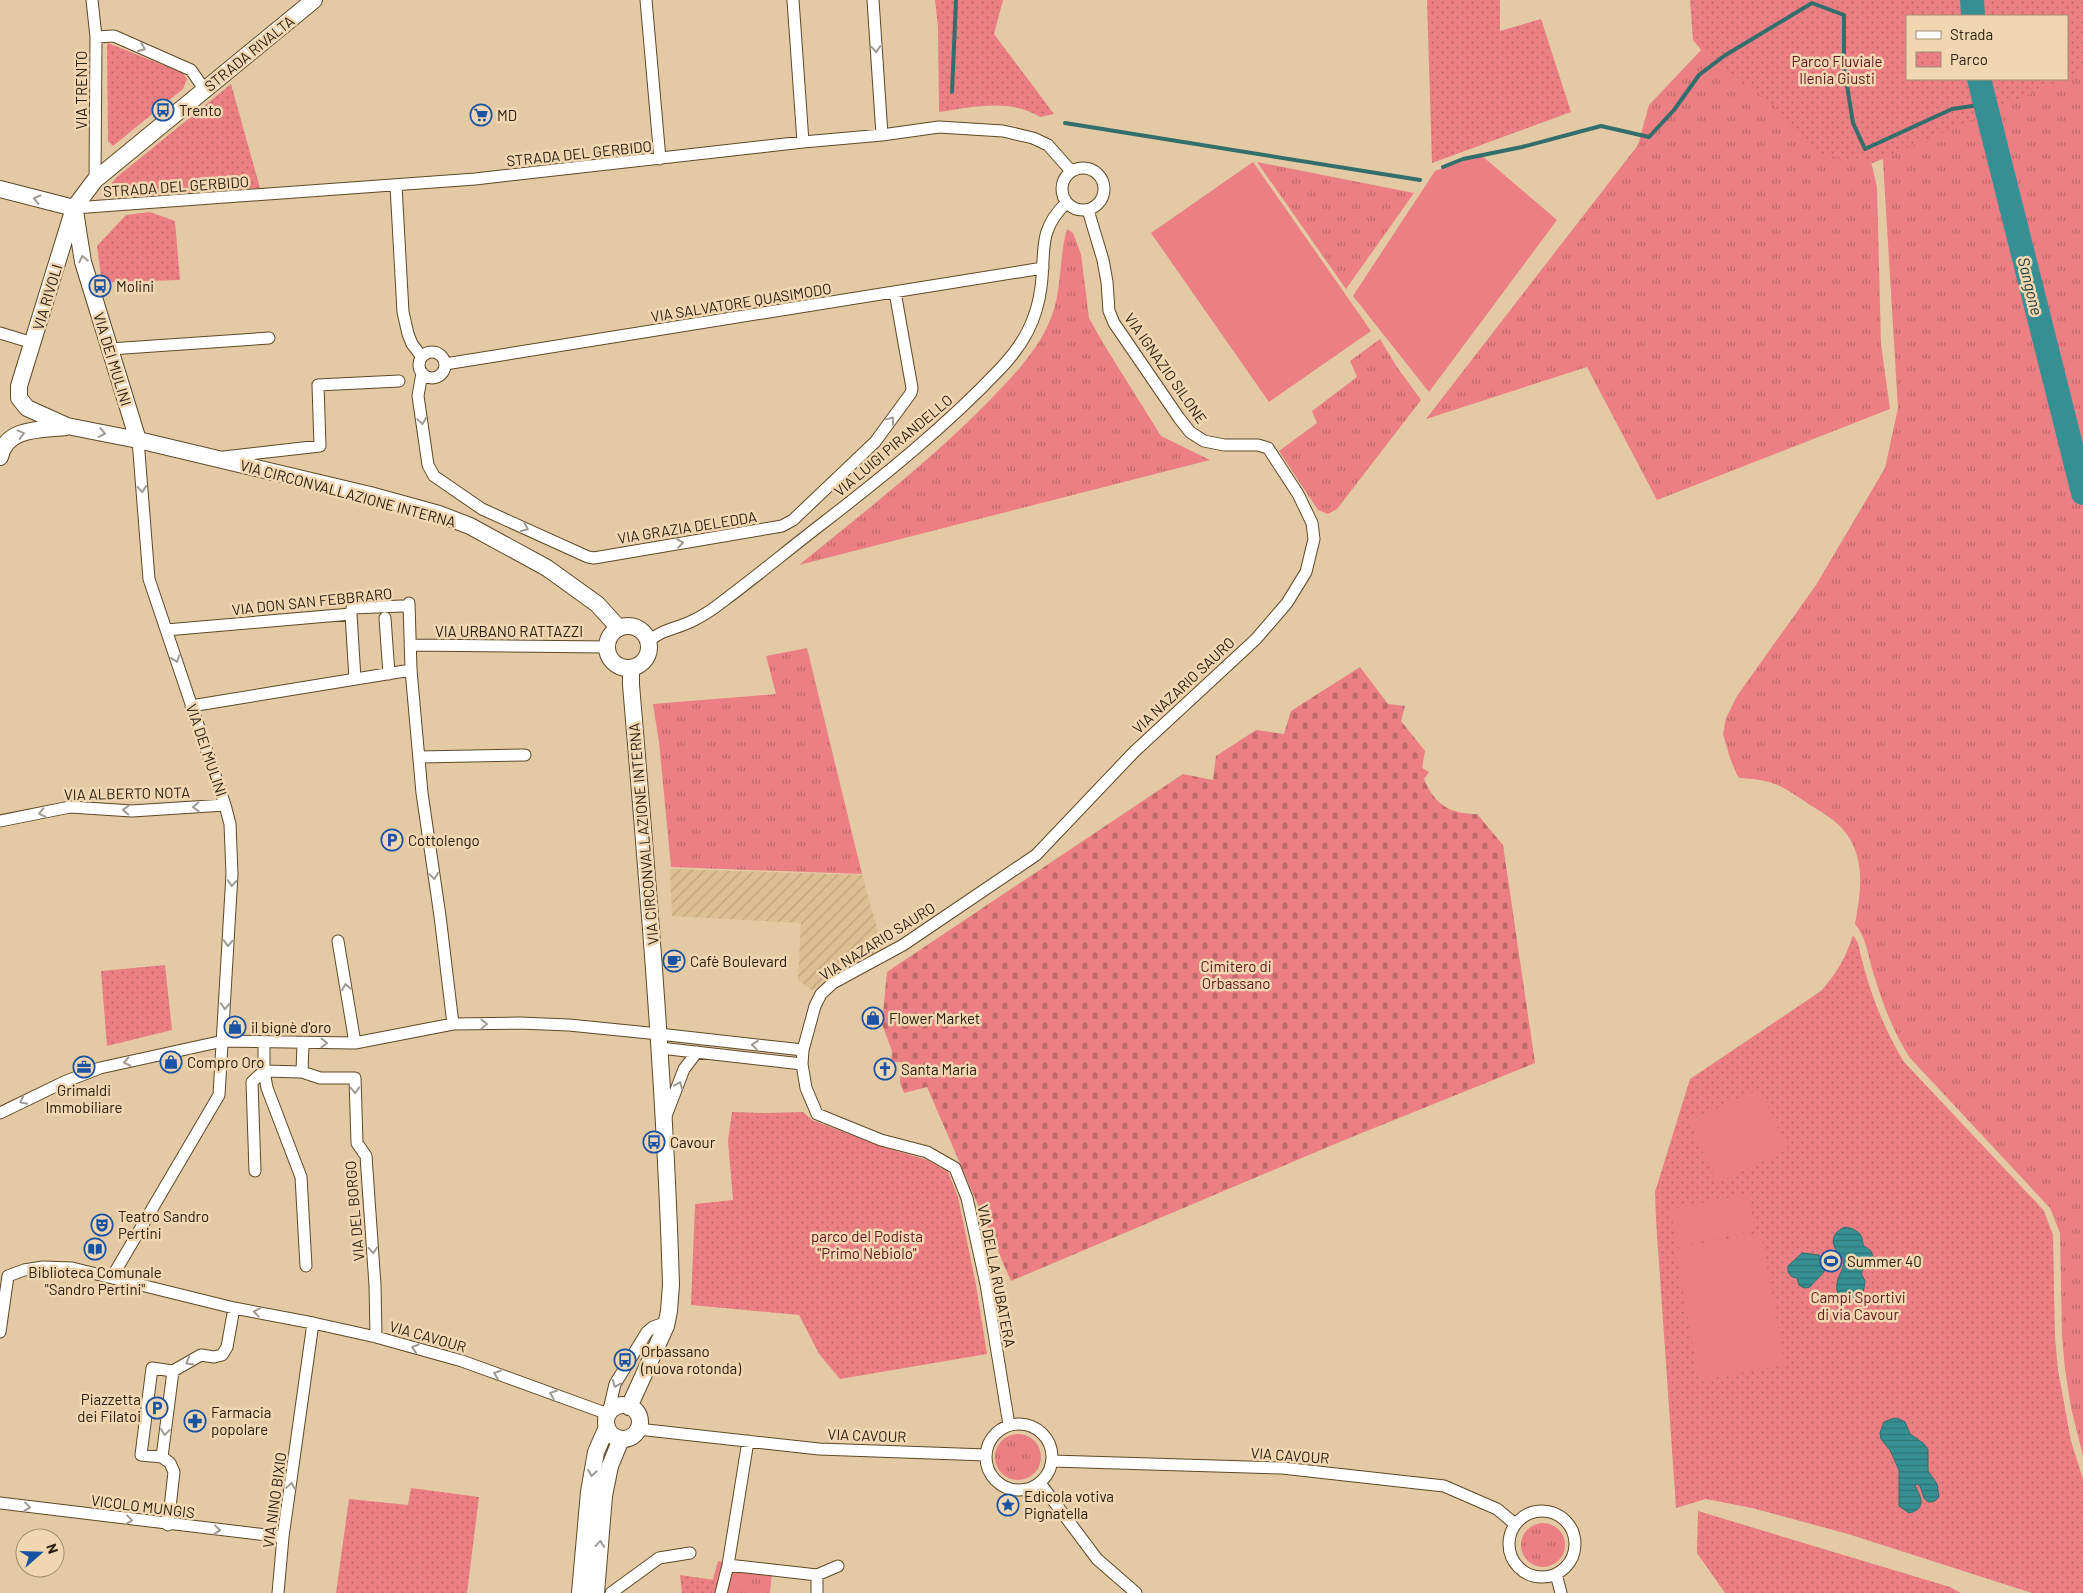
<svg xmlns="http://www.w3.org/2000/svg" width="2083" height="1593" font-family="Barlow,sans-serif">
<defs>
<pattern id="industrial-furrows" width="10" height="10" patternUnits="userSpaceOnUse" patternTransform="scale(1.25)"><rect width="10" height="10" fill="#dcbf92"/><path d="M-1 1l2-2M0 10L10 0M9 11l2-2" fill="none" stroke="#bda47d"/></pattern>
<pattern id="grass-tufts" width="24" height="20" patternUnits="userSpaceOnUse" patternTransform="scale(1.25)"><rect width="24" height="20" fill="#eb7f83"/><path d="M3 7l-1-3M5 7V3M7 7l1-3M15 17l-1-3M17 17v-4M19 17l1-3" fill="none" stroke="#bf686a"/></pattern>
<pattern id="cemetery-stones" width="16" height="16" patternUnits="userSpaceOnUse" patternTransform="scale(1.25)"><rect width="16" height="16" fill="#eb7f83"/><path d="M2 7V4a2 2 0 0 1 4 0v3zM10 15v-3a2 2 0 0 1 4 0v3z" fill="#bf686a"/></pattern>
<pattern id="park-dots" width="8" height="8" patternUnits="userSpaceOnUse" patternTransform="scale(1.25)"><rect width="8" height="8" fill="#eb7f83"/><path d="M2 2h.1M6 6h.1" fill="none" stroke="#bf686a" stroke-width="1.8" stroke-linecap="round"/></pattern>
<pattern id="water-rules" width="6" height="5" patternUnits="userSpaceOnUse" patternTransform="scale(1.25)"><rect width="6" height="5" fill="#369093"/><path d="M0 2.5h6" fill="none" stroke="#2e7577"/></pattern>
</defs>
<rect width="100%" height="100%" fill="#e3caa4"/>
<path fill="url(#industrial-furrows)" d="M670,869L862,875L883,950L830,978L813,991L798,980L801,923L672,916Z"/>
<path fill="url(#grass-tufts)" fill-rule="evenodd" d="M1862,0H2083V1456L2071,1408L2065,1369L2062,1336L2060,1233L2050,1208L1910,1058C1893,1032 1883,1004 1874,975C1868,958 1867,938 1855,924C1861,890 1867,856 1841,827C1832,818 1820,811 1810,805C1782,786 1775,780 1740,778L1737,775L1730,758L1723,734L1726,718L1737,696L1816,585L1885,468L1898,408L1883,161L1862,83ZM1907,16H2067V79H1907Z
M1703,48L1865,136L1877,187L1881,344L1890,409L1657,500L1587,367L1426,419L1638,145L1649,105Z
M1257,162L1414,193L1346,289Z
M1067,229L1073,233L1081,254L1089,318L1103,343L1161,436L1210,460L799,565C864,512 930,461 988,402C1011,378 1034,355 1048,325C1063,294 1058,260 1067,229Z
M1380,339L1397,367L1421,400L1337,509L1328,514L1318,510L1279,451L1317,423L1312,411L1357,377L1350,361Z
M807,648L862,874L671,867L659,742L653,704L776,694L766,656Z
M995 1457a23 23 0 1 1 46 0a23 23 0 1 1-46 0Z
M1521 1545a22 22 0 1 1 44 0a22 22 0 1 1-44 0Z
M718,1561L772,1572L770,1593H709Z"/>
<path fill="url(#cemetery-stones)" d="M1360,667L1388,704L1405,706L1401,721L1425,751L1422,768L1429,772L1424,779C1435,805 1450,814 1477,814L1503,845L1535,1063L1342,1141L1011,1281L927,1087L904,1093L900,1083L901,1062H891L892,1051L882,1024L887,972L1183,774L1213,780L1216,756L1256,730L1284,734L1291,711Z"/>
<path fill="url(#park-dots)" d="M935,0H1003L994,34L1054,114L1040,117C1010,98 972,107 939,112L938,27Z
M1427,0H1500V31L1541,19L1571,112L1432,163Z
M1690,0H2083V70L2067,77V16H1907V79H2064L1873,163L1818,154L1772,104L1702,51L1693,40Z
M108,43L183,73L187,79L183,89L113,146L108,141L107,45Z
M231,84L260,188L149,195H105L108,188L117,177Z
M150,212L175,221L180,280L110,282L101,277L97,246L126,215Z
M1853,935L1858,943C1867,985 1882,1026 1904,1062L2036,1202L2044,1211L2053,1235L2055,1337L2058,1370L2071,1441L2083,1479V1593H2032L1848,1534L1752,1508L1706,1499L1676,1508L1656,1220L1655,1192L1690,1079L1821,991C1837,973 1846,957 1853,935Z
M165,965L172,1030L107,1046L101,971Z
M732,1112L765,1113L803,1112L812,1120L880,1146L927,1160L948,1172L958,1197L976,1285L987,1354L840,1379L819,1354L799,1315L691,1305L695,1204L733,1200L728,1141Z
M411,1488L479,1497L467,1593H336L349,1499L408,1505Z
M1698,1511L1950,1587L1961,1593H1725L1697,1553Z
M680,1575L715,1580L711,1593H682Z"/>
<path fill="#eb7f83" d="M1481,155L1557,220L1429,392L1353,296L1435,171Z
M1253,162L1371,331L1269,402L1151,233Z
M1759,1089L1788,1149L1717,1183L1689,1121Z
M1748,1194L1755,1231L1677,1246L1670,1209Z
M1761,1233L1785,1365L1699,1380L1675,1248Z"/>
<path fill="url(#water-rules)" stroke="#326e6c" d="M1845,1227C1856,1229 1863,1233 1863,1245L1871,1251L1873,1257C1870,1264 1864,1266 1861,1273L1865,1281L1863,1295C1853,1300 1848,1301 1838,1295C1833,1278 1844,1274 1844,1259C1832,1248 1827,1235 1845,1227Z
M1802,1253L1819,1255C1834,1270 1820,1274 1810,1287L1804,1288L1799,1285L1797,1278L1792,1277L1788,1272V1266Z
M1894,1418L1899,1419L1905,1422L1910,1434L1923,1443L1928,1449V1471L1937,1484L1939,1497L1935,1501L1928,1502L1924,1498L1920,1486L1917,1484L1915,1486C1922,1498 1926,1509 1909,1513L1899,1506V1470L1890,1450L1881,1439L1880,1433L1884,1422Z"/>
<g fill="none" stroke-linecap="round" stroke-linejoin="round">
<path stroke="#326e6c" stroke-width="4" d="M952,92L956,0
M1065,123L1420,180
M1443,167L1463,159L1522,147L1601,126L1649,137L1674,110L1699,75L1724,56L1812,3L1844,15V67L1853,123L1865,149L1952,109L1986,104"/>
<path stroke="#369093" stroke-width="24" d="M1972,0L1973,16
M1979,79L2083,493"/>
<g stroke="#5e4926" stroke-width="13">
<path id="street" d="M92,0L96,37L95,180
M646,0L660,159
M793,0L803,142
M873,0L882,135
M96,37L114,36L191,70L204,89
M1062 189a21 21 0 1 1 42 0a21 21 0 1 1-42 0Z
M396,186L403,312L408,334L412,344L422,357
M74,208L475,179L803,142L882,135L939,127L1003,131L1033,138L1048,145L1071,171
M0,333L33,343
M110,349L269,338
M419 365a13 13 0 1 1 26 0a13 13 0 1 1-26 0Z
M445,364L1043,268
M422,373L418,396L428,465L434,476L482,509L588,557L594,558L782,526L793,520L875,442L911,393L912,388L895,292
M224,457L320,446L318,385L399,381
M409,603L411,670L422,793L440,916L453,1024
M351,614L355,679
M385,618L389,674
M166,630L351,614L352,608L402,606
M649,641C661,630 675,629 690,622C701,617 712,610 722,602C756,577 789,549 823,523C885,475 946,426 1000,369C1023,345 1037,320 1041,287C1046,250 1037,232 1066,203
M410,645L607,647
M191,706L411,670
M419,757L525,755
M0,821L70,807L132,811L225,805
M338,941L355,1043
M264,1043V1071L302,1072L303,1043
M660,1048L802,1064
M264,1071L267,1088L301,1177L306,1266
M302,1072L320,1078H355L357,1143L366,1156L375,1285L376,1337
M0,1113L64,1082L100,1068L223,1041L355,1043L453,1024L519,1023L569,1025L659,1034L803,1050
M666,1116L684,1069L697,1052
M255,1171L252,1082L264,1071
M8,1276L24,1270L43,1267L72,1268L234,1308L313,1323L376,1337L462,1361L608,1414L615,1384L647,1332L653,1327L667,1322
M112,1277L219,1095L232,874L230,824L225,805L149,579L138,440
M0,1332L8,1276
M173,1371L201,1355L214,1357L222,1355L227,1347L234,1308
M986 1457a33 33 0 1 1 66 0a33 33 0 1 1-66 0Z
M1009,1425L986,1284L967,1198L955,1168L927,1152L881,1140L817,1114L806,1088L802,1064L803,1050L815,1006L821,994L833,983L903,945L1036,855L1134,752L1256,639L1287,603L1306,572L1314,539L1312,523L1298,494L1268,448L1258,445H1224L1204,441L1190,432L1179,418L1114,323L1109,311L1107,282L1103,260L1088,210
M638,1429L819,1449L986,1455
M162,1457L173,1371
M1052,1461L1282,1468L1444,1486L1497,1509L1515,1524
M1040,1483L1097,1559L1136,1593
M0,1503L283,1537
M1509 1544a33 33 0 1 1 66 0a33 33 0 1 1-66 0Z
M168,1525L174,1472L170,1463L162,1457L141,1455L152,1368L173,1371
M728,1565L817,1575L838,1566
M1556,1574L1561,1593
M817,1575V1593
M278,1593L283,1537L313,1323
M611,1593L659,1558L690,1553
M721,1593L728,1565L748,1441"/>
</g>
<g stroke="#5e4926" stroke-width="18">
<path id="secondary" d="M314,0L95,180L74,208L19,386V398L27,408L67,426L138,440L370,495L439,514L470,526L547,568L597,604L618,627
M0,189L74,208
M75,211L83,262L138,440
M0,457C6,427 41,430 66,427
M607 647a21 21 0 1 1 42 0a21 21 0 1 1-42 0Z
M606 1422a17 17 0 1 1 34 0a17 17 0 1 1-34 0Z
M629,1407L666,1326L669,1311L671,1285C665,1085 648,885 631,685V668
M580,1593L589,1492L596,1452L607,1427
M596,1593L604,1496L610,1466L621,1439"/>
</g>
<use href="#street" stroke="#fff" stroke-width="11"/>
<use href="#secondary" stroke="#fff" stroke-width="16"/>
</g>
<defs><path id="oneway-chevron" d="M-2-3.5L2.5 0L-2 3.5" fill="none" stroke-width="1.6" stroke-linecap="round" stroke-linejoin="round" transform="scale(1.25)"/></defs>
<g stroke="#9f9b94">
<use href="#oneway-chevron" transform="translate(142 48) rotate(24)"/>
<use href="#oneway-chevron" transform="translate(876 49) rotate(86)"/>
<use href="#oneway-chevron" transform="translate(37 199) rotate(-166)"/>
<use href="#oneway-chevron" transform="translate(83 259) rotate(-102)"/>
<use href="#oneway-chevron" transform="translate(891 420) rotate(-53)"/>
<use href="#oneway-chevron" transform="translate(422 421) rotate(82)"/>
<use href="#oneway-chevron" transform="translate(102 433) rotate(11)"/>
<use href="#oneway-chevron" transform="translate(21 434) rotate(-15)"/>
<use href="#oneway-chevron" transform="translate(142 489) rotate(85)"/>
<use href="#oneway-chevron" transform="translate(525 528) rotate(24)"/>
<use href="#oneway-chevron" transform="translate(680 543) rotate(-9)"/>
<use href="#oneway-chevron" transform="translate(176 659) rotate(71)"/>
<use href="#oneway-chevron" transform="translate(196 807) rotate(177)"/>
<use href="#oneway-chevron" transform="translate(126 810) rotate(-178)"/>
<use href="#oneway-chevron" transform="translate(42 813) rotate(168)"/>
<use href="#oneway-chevron" transform="translate(434 876) rotate(82)"/>
<use href="#oneway-chevron" transform="translate(232 883) rotate(94)"/>
<use href="#oneway-chevron" transform="translate(228 943) rotate(93)"/>
<use href="#oneway-chevron" transform="translate(346 987) rotate(-99)"/>
<use href="#oneway-chevron" transform="translate(225 1006) rotate(93)"/>
<use href="#oneway-chevron" transform="translate(484 1024) rotate(-1)"/>
<use href="#oneway-chevron" transform="translate(324 1043) rotate(1)"/>
<use href="#oneway-chevron" transform="translate(755 1045) rotate(-174)"/>
<use href="#oneway-chevron" transform="translate(127 1062) rotate(168)"/>
<use href="#oneway-chevron" transform="translate(679 1085) rotate(-68)"/>
<use href="#oneway-chevron" transform="translate(355 1090) rotate(88)"/>
<use href="#oneway-chevron" transform="translate(23 1101) rotate(154)"/>
<use href="#oneway-chevron" transform="translate(373 1250) rotate(86)"/>
<use href="#oneway-chevron" transform="translate(257 1312) rotate(-170)"/>
<use href="#oneway-chevron" transform="translate(415 1348) rotate(-164)"/>
<use href="#oneway-chevron" transform="translate(189 1362) rotate(150)"/>
<use href="#oneway-chevron" transform="translate(497 1374) rotate(-160)"/>
<use href="#oneway-chevron" transform="translate(616 1384) rotate(113)"/>
<use href="#oneway-chevron" transform="translate(553 1394) rotate(-159)"/>
<use href="#oneway-chevron" transform="translate(165 1432) rotate(97)"/>
<use href="#oneway-chevron" transform="translate(592 1473) rotate(99)"/>
<use href="#oneway-chevron" transform="translate(291 1486) rotate(-82)"/>
<use href="#oneway-chevron" transform="translate(27 1507) rotate(7)"/>
<use href="#oneway-chevron" transform="translate(129 1520) rotate(7)"/>
<use href="#oneway-chevron" transform="translate(217 1530) rotate(6)"/>
<use href="#oneway-chevron" transform="translate(600 1544) rotate(-85)"/>
</g>
<defs>
<g id="bus-ring" transform="scale(1.125)"><circle r="9.5" fill="#f1d7b1" stroke="#1a52a4" stroke-width="1.5"/><path d="M-5-6H5V4H4V6H2V4H-2V6H-4V4H-5ZM-3.5-4V0h7V-4ZM-3.5 1.2v1.5H-2V1.2ZM2 1.2v1.5H3.5V1.2Z" fill="#1a52a4"/></g>
<g id="supermarket-ring" transform="scale(1.125)"><circle r="9.5" fill="#f1d7b1" stroke="#1a52a4" stroke-width="1.5"/><path d="M-6-5.5h2.5l.6 2H6L4.5 2H-2.5L-4.4-4H-6ZM-1.5 3.2a1.3 1.3 0 1 0 .1 0ZM3 3.2a1.3 1.3 0 1 0 .1 0Z" fill="#1a52a4"/></g>
<g id="parking-ring" transform="scale(1.125)"><circle r="9.5" fill="#f1d7b1" stroke="#1a52a4" stroke-width="1.5"/><path d="M-3.5-5.5H1a3.5 3.5 0 0 1 0 7H-1V5.5H-3.5ZM-1-3.4V-.6H.8a1.4 1.4 0 0 0 0-2.8Z" fill="#1a52a4"/></g>
<g id="cafe-ring" transform="scale(1.125)"><circle r="9.5" fill="#f1d7b1" stroke="#1a52a4" stroke-width="1.5"/><path d="M-5.5-4.5H6V0H3Q3 3.5 0 3.5H-2.5Q-5.5 3.5-5.5 0ZM3-3.2v2h1.7v-2ZM-6 4.5H4V6H-6Z" fill="#1a52a4"/></g>
<g id="shop-ring" transform="scale(1.125)"><circle r="9.5" fill="#f1d7b1" stroke="#1a52a4" stroke-width="1.5"/><path d="M-5-2.5h2.3a2.7 3.5 0 0 1 5.4 0H5L5.5 6h-11ZM-1.5-2.5h3a1.5 2.3 0 0 0-3 0Z" fill="#1a52a4"/></g>
<g id="office-ring" transform="scale(1.125)"><circle r="9.5" fill="#f1d7b1" stroke="#1a52a4" stroke-width="1.5"/><path d="M-6-3h4V-5.5h4V-3h4V5H-6ZM-1-4.5V-3h2v-1.5ZM-6 0V1H6V0Z" fill="#1a52a4"/></g>
<g id="church-ring" transform="scale(1.125)"><circle r="9.5" fill="#f1d7b1" stroke="#1a52a4" stroke-width="1.5"/><path d="M-1.2-6h2.4v3.5h3.3v2.4h-3.3V6h-2.4V-.1h-3.3v-2.4h3.3Z" fill="#1a52a4"/></g>
<g id="theatre-ring" transform="scale(1.125)"><circle r="9.5" fill="#f1d7b1" stroke="#1a52a4" stroke-width="1.5"/><path d="M-5-5.5Q0-4 5-5.5V0Q5 5 0 6Q-5 5-5 0ZM-3.3-2.5H-1v1.5H-3.3ZM1-2.5H3.3v1.5H1ZM-2.8 1Q0 5.5 2.8 1Z" fill="#1a52a4"/></g>
<g id="library-ring" transform="scale(1.125)"><circle r="9.5" fill="#f1d7b1" stroke="#1a52a4" stroke-width="1.5"/><path d="M-6-4Q-3-5.5-.7-3.5V5Q-3 3-6 4ZM6-4Q3-5.5 .7-3.5V5Q3 3 6 4Z" fill="#1a52a4"/></g>
<g id="stadium-ring" transform="scale(1.125)"><circle r="9.5" fill="#f1d7b1" stroke="#1a52a4" stroke-width="1.5"/><path d="M0-5a6.5 5 0 1 0 0 10a6.5 5 0 1 0 0-10ZM-3.5-1.8h7v3.6h-7Z" fill="#1a52a4"/></g>
<g id="pharmacy-ring" transform="scale(1.125)"><circle r="9.5" fill="#f1d7b1" stroke="#1a52a4" stroke-width="1.5"/><path d="M-2-6h4v4h4v4h-4v4h-4v-4h-4v-4h4Z" fill="#1a52a4"/></g>
<g id="sight-ring" transform="scale(1.125)"><circle r="9.5" fill="#f1d7b1" stroke="#1a52a4" stroke-width="1.5"/><path d="M0-6L1.8-2.2L6-1.7L2.9 1.2L3.7 5.4L0 3.3L-3.7 5.4L-2.9 1.2L-6-1.7L-1.8-2.2Z" fill="#1a52a4"/></g>
</defs>
<g fill-rule="evenodd">
<use href="#bus-ring" x="163" y="110"/>
<use href="#supermarket-ring" x="481" y="115"/>
<use href="#bus-ring" x="100" y="286"/>
<use href="#parking-ring" x="392" y="840"/>
<use href="#cafe-ring" x="674" y="961"/>
<use href="#shop-ring" x="873" y="1018"/>
<use href="#shop-ring" x="235" y="1027"/>
<use href="#shop-ring" x="171" y="1062"/>
<use href="#office-ring" x="84" y="1067"/>
<use href="#church-ring" x="885" y="1069"/>
<use href="#bus-ring" x="654" y="1142"/>
<use href="#theatre-ring" x="102" y="1225"/>
<use href="#library-ring" x="95" y="1249"/>
<use href="#stadium-ring" x="1831" y="1261"/>
<use href="#bus-ring" x="625" y="1360"/>
<use href="#parking-ring" x="157" y="1408"/>
<use href="#pharmacy-ring" x="195" y="1421"/>
<use href="#sight-ring" x="1008" y="1505"/>
</g>
<g text-anchor="middle" dominant-baseline="central" stroke-width="5" stroke-linejoin="round" paint-order="stroke">
<g font-size="15" fill="#2a2012" stroke="#f1d7b1">
<text transform="translate(249 53) rotate(-39)">STRADA RIVALTA</text>
<text transform="translate(81 90) rotate(-90)">VIA TRENTO</text>
<text transform="translate(579 153) rotate(-6)">STRADA DEL GERBIDO</text>
<text transform="translate(176 186) rotate(-4)">STRADA DEL GERBIDO</text>
<text transform="translate(47 297) rotate(-73)">VIA RIVOLI</text>
<text transform="translate(741 302) rotate(-9)">VIA SALVATORE QUASIMODO</text>
<text transform="translate(113 359) rotate(73)">VIA DEI MULINI</text>
<text transform="translate(1166 368) rotate(55)">VIA IGNAZIO SILONE</text>
<text transform="translate(893 445) rotate(-40)">VIA LUIGI PIRANDELLO</text>
<text transform="translate(348 493) rotate(15)">VIA CIRCONVALLAZIONE INTERNA</text>
<text transform="translate(687 527) rotate(-9)">VIA GRAZIA DELEDDA</text>
<text transform="translate(312 601) rotate(-6)">VIA DON SAN FEBBRARO</text>
<text x="509" y="631">VIA URBANO RATTAZZI</text>
<text transform="translate(1183 685) rotate(-43)">VIA NAZARIO SAURO</text>
<text transform="translate(207 750) rotate(71)">VIA DEI MULINI</text>
<text transform="translate(127 793) rotate(-1)">VIA ALBERTO NOTA</text>
<text transform="translate(643 834) rotate(-95)">VIA CIRCONVALLAZIONE INTERNA</text>
<text transform="translate(877 941) rotate(-32)">VIA NAZARIO SAURO</text>
<text transform="translate(354 1211) rotate(-95)">VIA DEL BORGO</text>
<text transform="translate(997 1276) rotate(79)">VIA DELLA RUBATERA</text>
<text transform="translate(428 1336) rotate(16)">VIA CAVOUR</text>
<text transform="translate(867 1435) rotate(2)">VIA CAVOUR</text>
<text transform="translate(1290 1455) rotate(4)">VIA CAVOUR</text>
<text transform="translate(274 1500) rotate(-82)">VIA NINO BIXIO</text>
<text transform="translate(143 1506) rotate(7)">VICOLO MUNGIS</text>
</g>
<g font-size="15" fill="#5e171f" stroke="#f1d7b1">
<text x="1837" y="61">Parco Fluviale<tspan x="1837" dy="17">Ilenia Giusti</tspan></text>
<text x="1236" y="966">Cimitero di<tspan x="1236" dy="17">Orbassano</tspan></text>
<text x="867" y="1236">parco del Podista<tspan x="867" dy="17">"Primo Nebiolo"</tspan></text>
<text x="1858" y="1297">Campi Sportivi<tspan x="1858" dy="17">di via Cavour</tspan></text>
</g>
<g font-size="15" fill="#2a2012" stroke="#f1d7b1" text-anchor="start">
<text x="179" y="110">Trento</text>
<text x="497" y="115">MD</text>
<text x="116" y="286">Molini</text>
<text x="408" y="840">Cottolengo</text>
<text x="690" y="961">Cafè Boulevard</text>
<text x="889" y="1018">Flower Market</text>
<text x="251" y="1027">il bignè d'oro</text>
<text x="187" y="1062">Compro Oro</text>
<text x="901" y="1069">Santa Maria</text>
<text x="84" y="1090" text-anchor="middle">Grimaldi<tspan x="84" dy="17">Immobiliare</tspan></text>
<text x="670" y="1142">Cavour</text>
<text x="118" y="1216">Teatro Sandro<tspan x="118" dy="17">Pertini</tspan></text>
<text x="1847" y="1261">Summer 40</text>
<text x="95" y="1272" text-anchor="middle">Biblioteca Comunale<tspan x="95" dy="17">"Sandro Pertini"</tspan></text>
<text x="641" y="1351">Orbassano<tspan x="641" dy="17">(nuova rotonda)</tspan></text>
<text x="141" y="1399" text-anchor="end">Piazzetta<tspan x="141" dy="17">dei Filatoi</tspan></text>
<text x="211" y="1412">Farmacia<tspan x="211" dy="17">popolare</tspan></text>
<text x="1024" y="1496">Edicola votiva<tspan x="1024" dy="17">Pignatella</tspan></text>
</g>
<g font-size="16" font-style="italic" fill="#1e393a" stroke="#f1d7b1">
<text transform="translate(2031 286) rotate(76)">Sangone</text>
</g>
</g>
<rect x="1906" y="15" width="162" height="65" fill="#f1d7b1" stroke="#a18e71"/>
<rect x="1916" y="31" width="25" height="8" fill="#ffffff" stroke="#a18e71"/>
<text x="1950" y="40" font-size="15" fill="#2a2012">Strada</text>
<rect x="1916" y="52" width="25" height="15" fill="url(#park-dots)" stroke="#a18e71"/>
<text x="1950" y="65" font-size="15" fill="#2a2012">Parco</text>
<g transform="translate(40 1553) rotate(70)"><circle r="24" fill="#f1d7b1" stroke="#a18e71"/>
<path d="M0-4L9 19L0 12L-9 19Z" fill="#1a52a4"/>
<text y="-8" font-size="14" font-weight="bold" text-anchor="middle" fill="#2a2012">N</text>
</g>
</svg>
